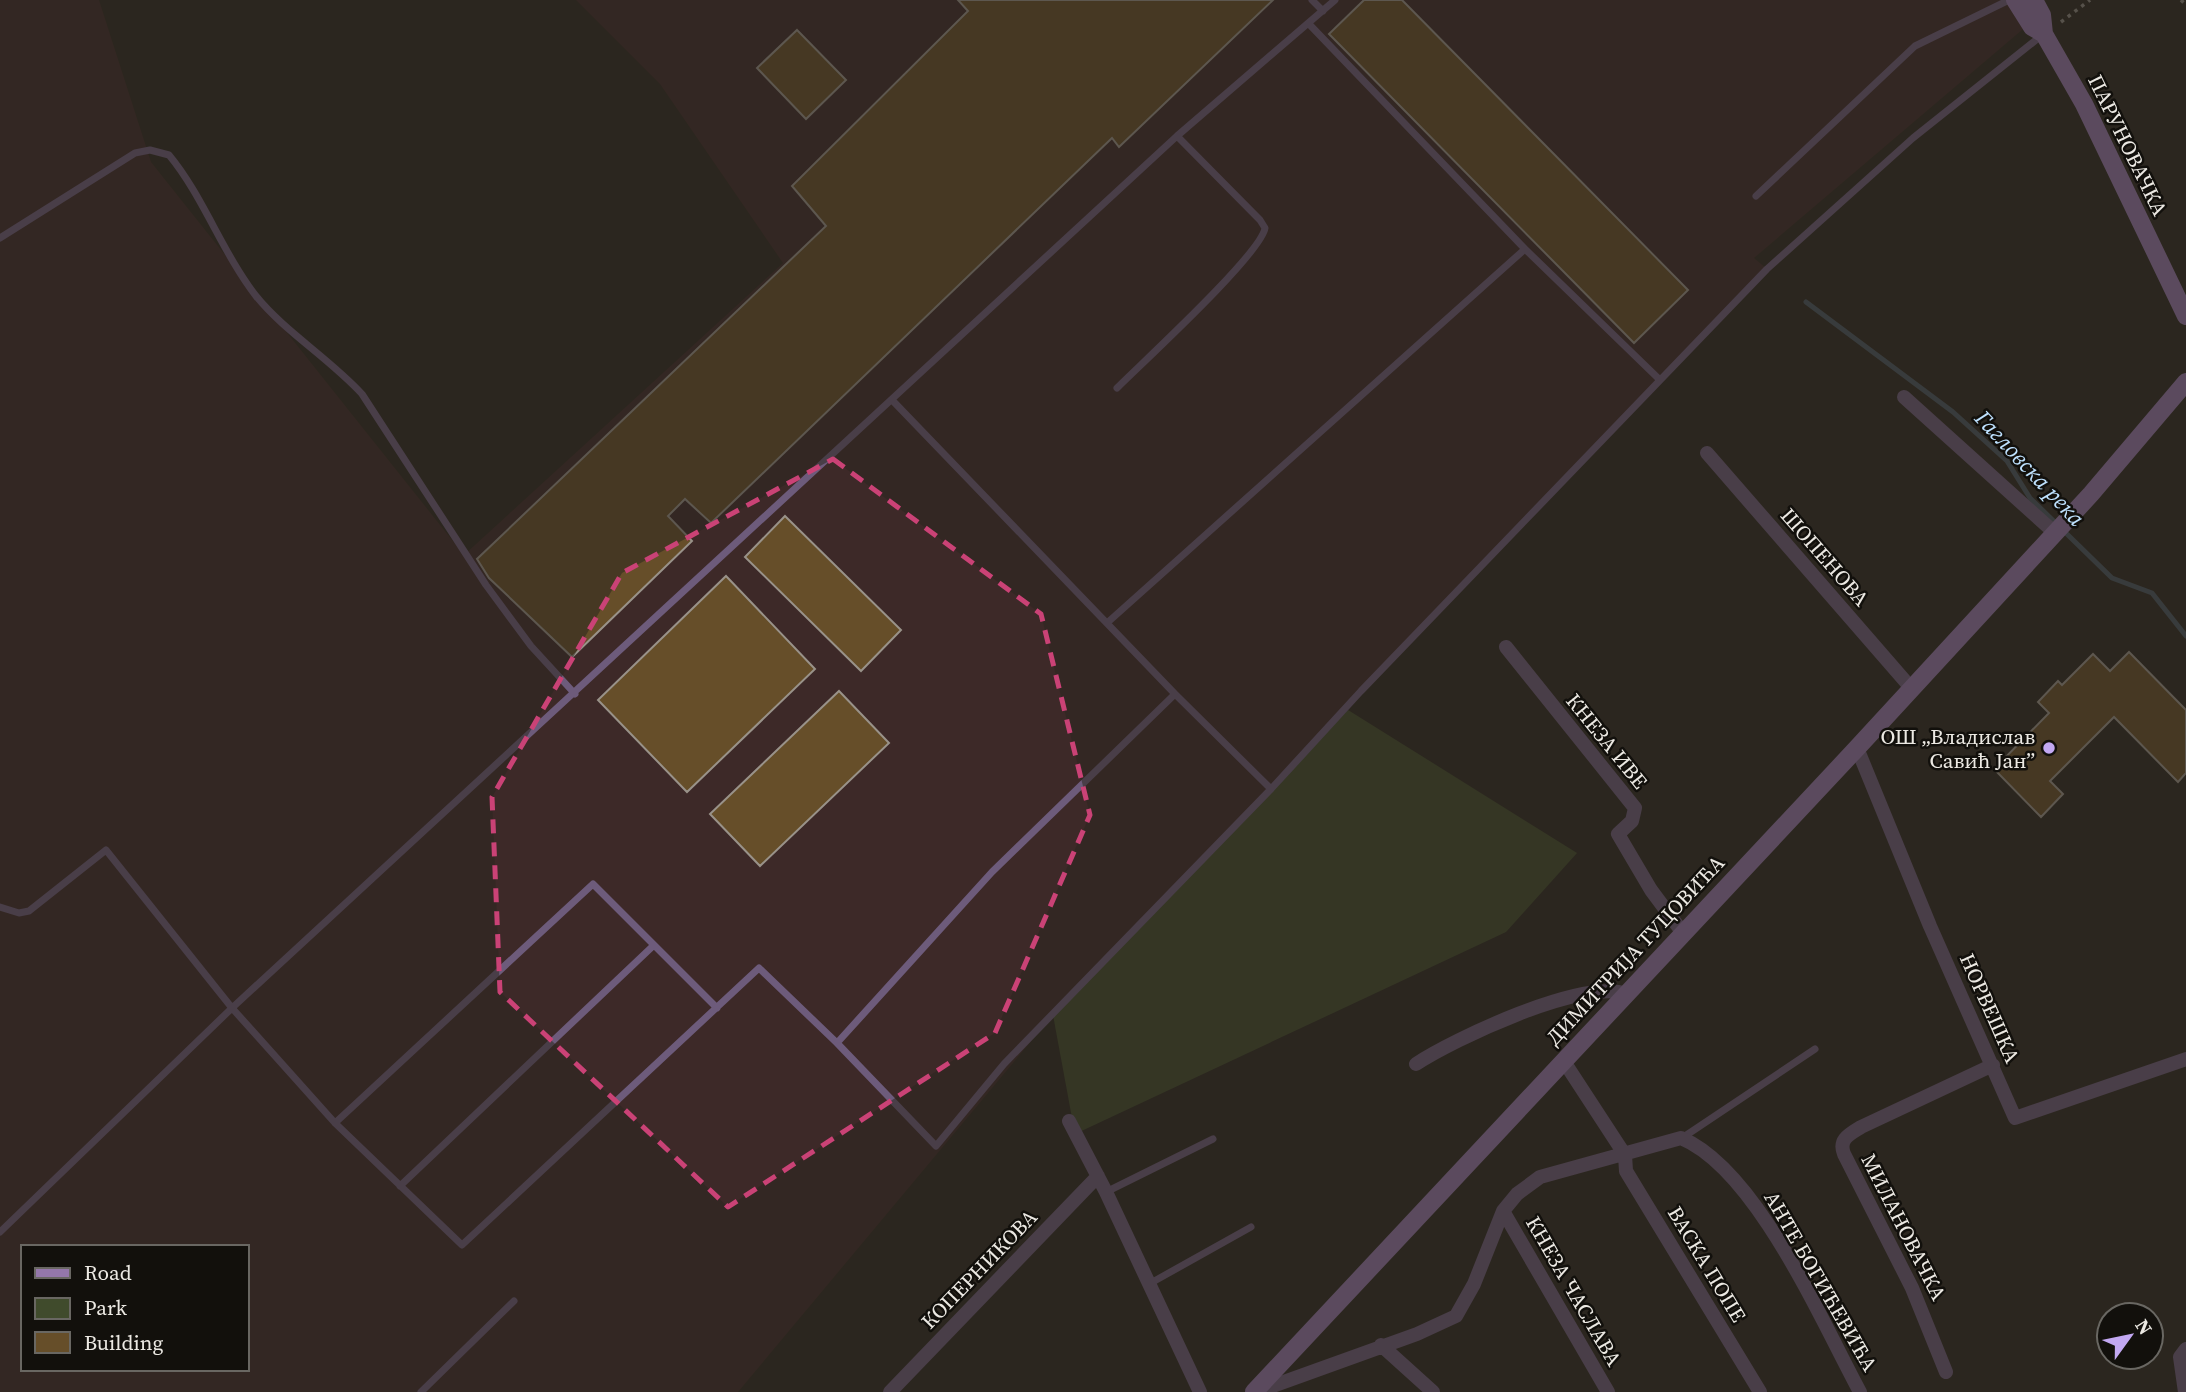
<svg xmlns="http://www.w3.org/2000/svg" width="2186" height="1392" font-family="'Source Serif 4',serif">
<rect width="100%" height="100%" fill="#2c271f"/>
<path fill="#3d2928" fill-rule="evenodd" d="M0,0H99L151,162L464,555L783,263L660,84L576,0H2015L2029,24L1754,258L1767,269L1053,1015L738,1392H0ZM23,1247H247V1369H23Z"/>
<path fill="#404b2c" d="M1348,710L1577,853L1506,932L1075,1134L1053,1015Z"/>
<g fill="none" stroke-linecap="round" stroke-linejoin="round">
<path stroke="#475560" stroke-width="5" d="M1806,302L1953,412L2007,461L2030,498L2112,578L2152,593L2186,636"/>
</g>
<path fill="#664e29" stroke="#999289" stroke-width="2" d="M958,0H1273L1119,147L1112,138L711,523L685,499L668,516L692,541L572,657L489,578L477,559L826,226L792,186L968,11Z
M1364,0H1402L1688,290L1634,343L1329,34Z
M797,30L846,80L806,119L757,68Z
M785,516L901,630L861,671L745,557Z
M726,576L815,669L687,792L598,700Z
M2129,652L2186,710V773L2178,782L2114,717L2050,781L2063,794L2041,817L1994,769L2049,713L2038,702L2058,681L2062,685L2093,654L2110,671Z
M839,691L889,743L760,866L710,814Z"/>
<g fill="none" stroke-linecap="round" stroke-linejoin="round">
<path stroke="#89857e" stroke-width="3.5" stroke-dasharray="3.5 5" stroke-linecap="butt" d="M2181,0L2186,5
M2061,22L2090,0"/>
<path stroke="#6d5b7b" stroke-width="7" d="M1312,0L1323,11
M1309,24L1525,249L1660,380
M1756,196L1915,46L2009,0
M0,238L135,153L150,150L169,155C203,196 222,252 256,296C284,331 330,359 362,394L486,585L531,646L575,694
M1117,388C1142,363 1261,254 1265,228L1260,220L1177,136
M893,401L1175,694L1271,789
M1107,623L1525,249
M1175,694L992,872L837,1043L936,1146L1004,1064L1271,789L1361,691L1767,269L1913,138L2041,36
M0,907L19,913L29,911L106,850L232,1008L0,1232
M837,1043L759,968L462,1245L335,1123L232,1008L1177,136L1335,0
M335,1123L593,884L717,1008
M1682,1138L1815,1049
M400,1186L654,945
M1106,1192L1213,1139
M1149,1284L1251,1227
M421,1392L514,1301"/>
<path stroke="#6d5b7b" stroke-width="14" d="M1904,397L2055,533
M1707,453L1912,689
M1506,647L1635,808L1632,821L1618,834L1651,890L1683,933
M1857,748L1930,926L2015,1118L2186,1059
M1563,1060L1625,1155
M1416,1064C1454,1039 1583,978 1626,994
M1069,1121L1106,1192L1200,1392
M1625,1155L1626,1171L1760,1392
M1503,1211L1608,1392
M1381,1345L1433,1392
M1946,1372L1912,1288L1844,1154C1838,1139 1850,1134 1861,1127L1993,1065
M890,1392L1098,1176
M1256,1392L1417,1334L1456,1316L1474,1284L1503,1211L1517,1194L1540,1177L1681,1138C1756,1169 1821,1320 1860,1392
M2185,1392L2180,1357L2186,1349"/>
<path stroke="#9477aa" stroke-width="18" d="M2015,0L2032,27L2044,34
M2034,0L2042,15L2044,34L2084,104L2186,316
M1254,1392L1857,748L2091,494L2186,382"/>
</g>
<path d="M0 0H2186V1392H0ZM833,459L1041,614L1090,815L995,1033L728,1207L500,992L492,797L622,573Z" fill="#2c271f" fill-opacity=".55" fill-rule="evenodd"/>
<path fill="none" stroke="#ca4276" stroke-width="5" stroke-dasharray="14 9" stroke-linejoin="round" d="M833,459L1041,614L1090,815L995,1033L728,1207L500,992L492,797L622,573Z"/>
<circle fill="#c2a8f2" stroke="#12100c" stroke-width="2.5" cx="2049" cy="748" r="7"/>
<g text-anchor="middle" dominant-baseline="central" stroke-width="5" stroke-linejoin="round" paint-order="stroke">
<g font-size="21" fill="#ece9e3" stroke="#12100c">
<text transform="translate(2128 145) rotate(64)">ПАРУНОВАЧКА</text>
<text transform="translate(1825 557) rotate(49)">ШОПЕНОВА</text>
<text transform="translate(1607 741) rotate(51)">КНЕЗА ИВЕ</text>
<text transform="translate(1635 950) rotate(-47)">ДИМИТРИЈА ТУЦОВИЋА</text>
<text transform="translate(1990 1008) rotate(66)">НОРВЕШКА</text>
<text transform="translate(1904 1227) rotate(63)">МИЛАНОВАЧКА</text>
<text transform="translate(1707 1264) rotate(59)">ВАСКА ПОПЕ</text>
<text transform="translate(979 1269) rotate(-46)">КОПЕРНИКОВА</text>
<text transform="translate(1821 1281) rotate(60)">АНТЕ БОГИЋЕВИЋА</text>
<text transform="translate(1574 1291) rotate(60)">КНЕЗА ЧАСЛАВА</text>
</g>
<g font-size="21" fill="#ece9e3" stroke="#12100c" text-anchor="end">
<text x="2035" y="736">ОШ „Владислав<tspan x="2035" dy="24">Савић Јан”</tspan></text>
</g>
<g font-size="23" font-style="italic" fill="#bee1fe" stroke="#12100c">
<text transform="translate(2030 468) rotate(47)">Гагловска река</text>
</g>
</g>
<rect x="21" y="1245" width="228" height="126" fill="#12100c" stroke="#696762" stroke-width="2"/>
<rect x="35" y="1268" width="35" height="10" fill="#9477aa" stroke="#696762" stroke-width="2"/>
<text x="84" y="1280" font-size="21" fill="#ece9e3">Road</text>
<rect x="35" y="1298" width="35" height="21" fill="#404b2c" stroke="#696762" stroke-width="2"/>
<text x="84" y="1315" font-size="21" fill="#ece9e3">Park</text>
<rect x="35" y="1332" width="35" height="21" fill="#664e29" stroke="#696762" stroke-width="2"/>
<text x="84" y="1350" font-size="21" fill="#ece9e3">Building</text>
<g transform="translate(2130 1336) rotate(57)"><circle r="33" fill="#12100c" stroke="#696762" stroke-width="2"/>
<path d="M0-5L12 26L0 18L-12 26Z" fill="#c2a8f2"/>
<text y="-10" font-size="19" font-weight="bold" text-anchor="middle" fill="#ece9e3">N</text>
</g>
</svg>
